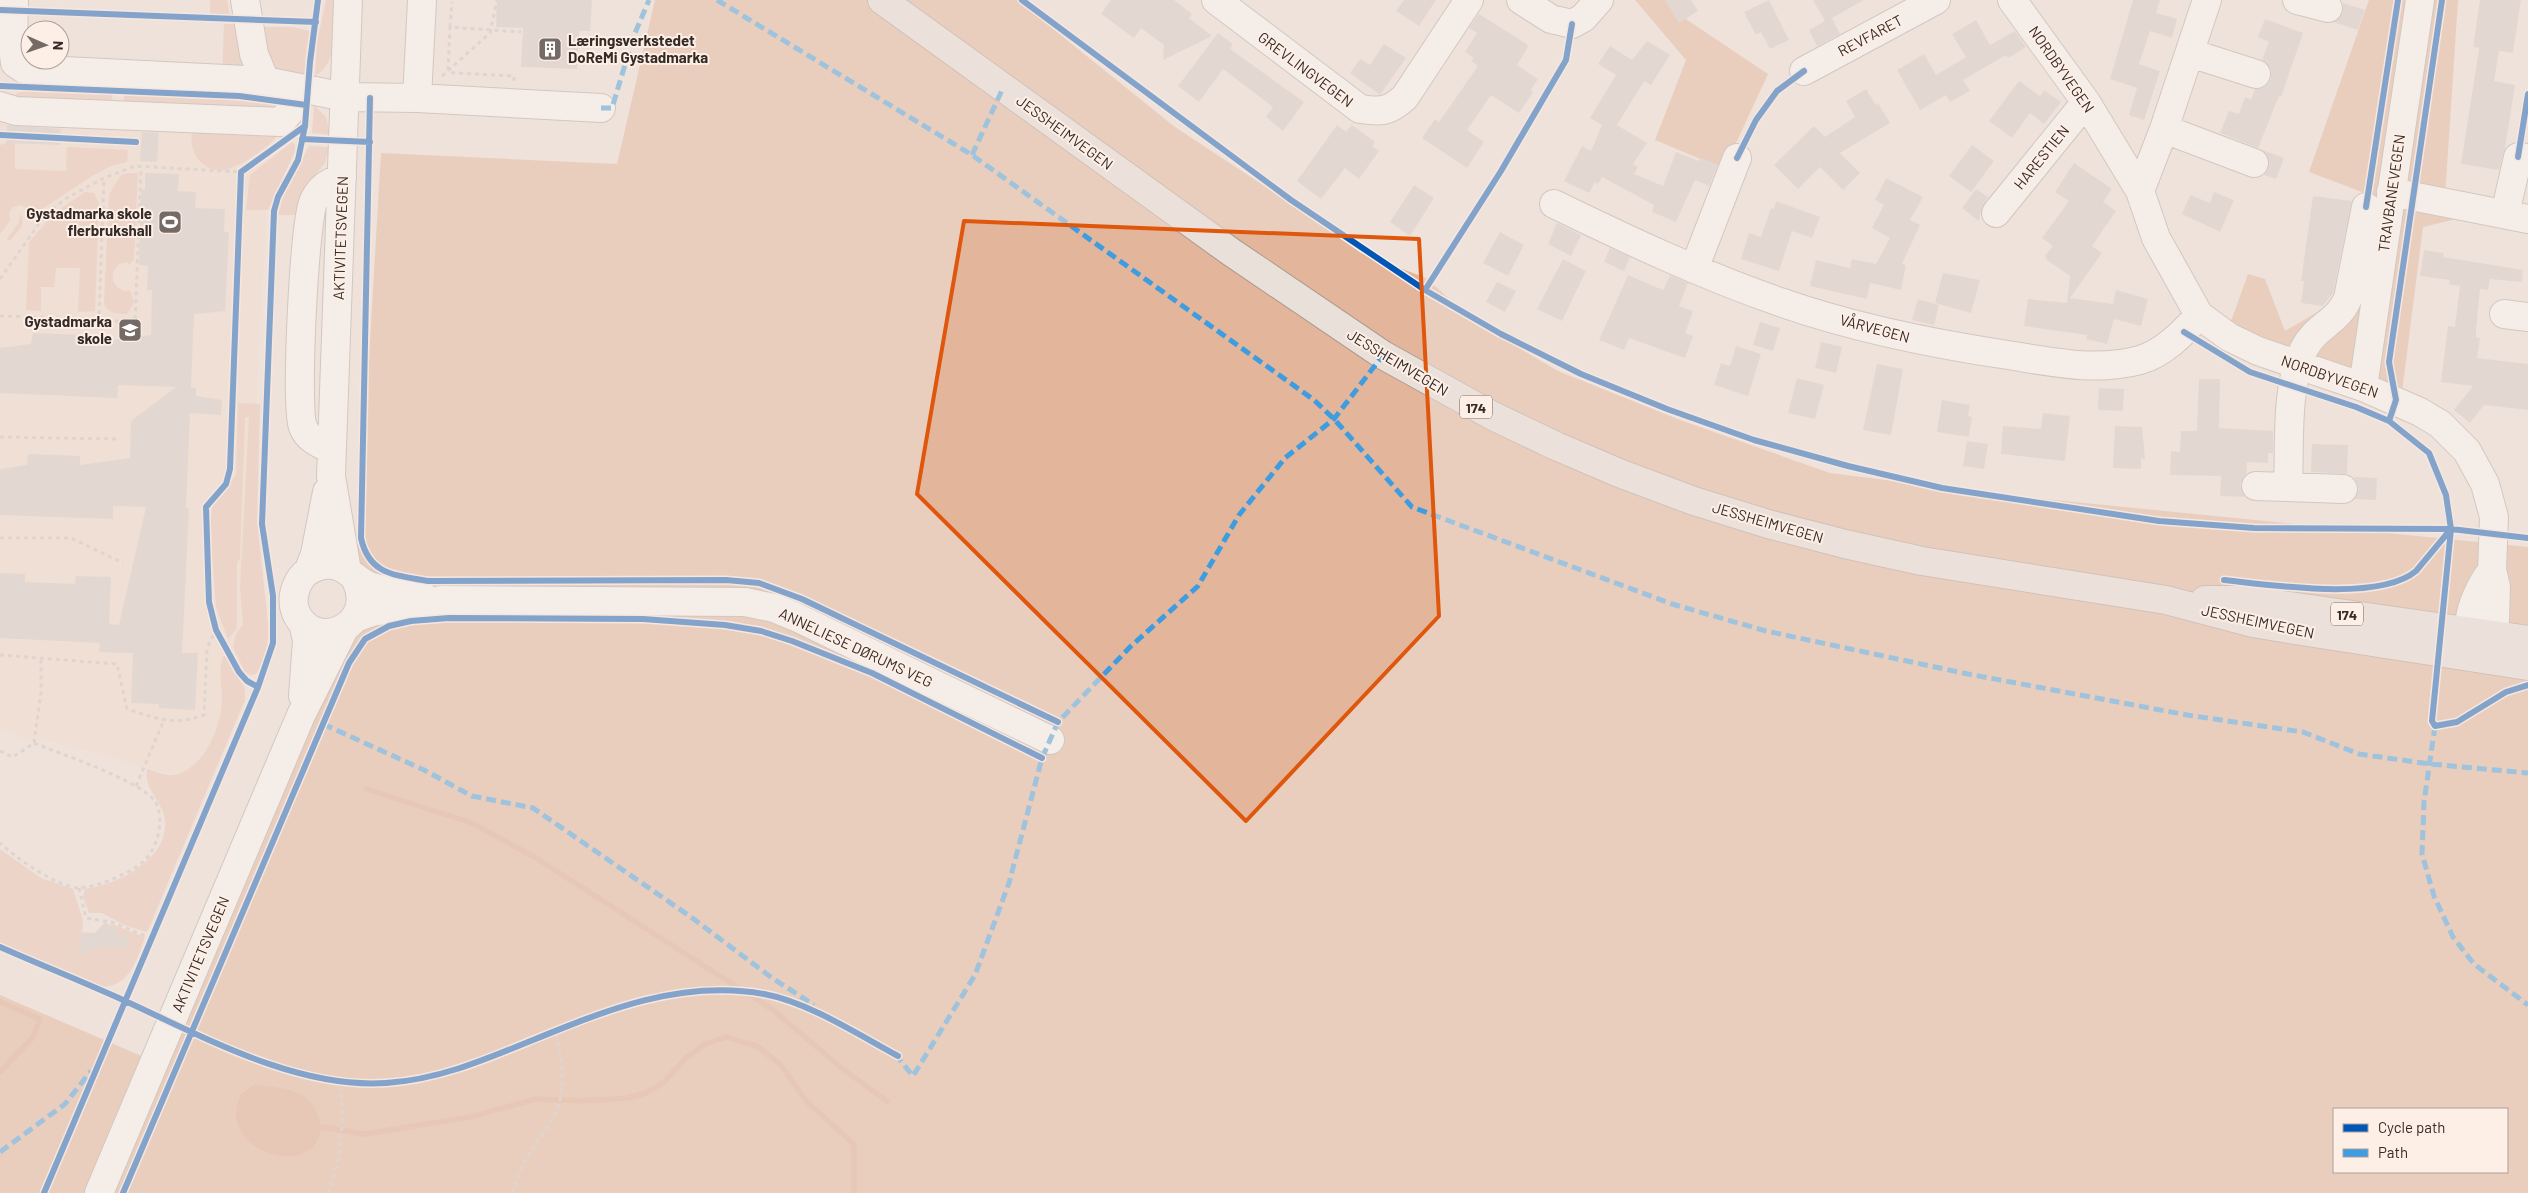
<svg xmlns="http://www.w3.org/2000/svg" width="2528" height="1193" font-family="Barlow,sans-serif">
<rect width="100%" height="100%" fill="#efe2da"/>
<path fill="#f2dbce" d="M0,121L271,132L249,528L266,634L236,709L184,778L56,742L23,739L0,728Z"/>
<path fill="#e9c5b1" d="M210,0H227L230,16L210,14Z
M326,0H335C334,23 340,63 315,76L317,42Z
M224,24H239L245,67L222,75Z
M259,27H293L310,31L306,50L304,80L271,69Z
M27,90L112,95L113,107L15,97L17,93Z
M124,96C152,96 260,94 278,108L123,107Z
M314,105L326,117L330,135L312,133Z
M192,132H276L277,136C271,146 240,166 228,169C204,175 188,153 192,132Z
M292,142L295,145V151L268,210H246L250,175Z
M6,143H15V169L66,171L67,147L128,150L127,162L111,166L92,176L35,214L29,216V210L21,205L13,207L9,213L10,221L0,234V145Z
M309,146L329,147L325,163L310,182L295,215H278L283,197Z
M129,173H138L134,260L128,265V262L119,264C108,274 112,288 127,292V289L131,292L134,303L127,314C117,314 108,314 104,303L109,194L121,175Z
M85,192L94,193L99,203L95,311L78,312L80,268H56L54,287H41V311L26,310L29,242L54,213Z
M20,213C27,227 17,231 10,241L7,239L19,222Z
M327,217L321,422H319L325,218Z
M238,403L260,404L257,520L269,633L265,658L256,674L251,675L245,672L233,647L236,634L243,624L240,587L249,416L245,418L240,558L237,563V623L236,629L228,639L216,607L211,543V515L213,504L236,475Z
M225,656L245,689V700L148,930L146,932L124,925L102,913H89L83,897L85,889C119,885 177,855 163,812C157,796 144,787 147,769C155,771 165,776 173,775C203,771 222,726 222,699C222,685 218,672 223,657Z
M0,849L41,878L73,889L83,920L81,947C101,947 104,948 118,931L109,925L111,924L145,937C137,960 130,985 104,987L0,943Z"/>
<path fill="#e3b69c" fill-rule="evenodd" d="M655,0H1017L1175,127L1269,189L1361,253L1426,278L1475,322L1558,371L1680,420L1830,473L2014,496L2528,547V1193H0V995L160,1064L354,615L381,153L617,164ZM254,1084L236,1113L240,1094ZM2334,1109H2507V1172H2334Z
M1635,0H1667L1677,13L1768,74L1724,169L1655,140L1686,60Z
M2369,0H2458L2444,212L2456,213L2452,220L2423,227L2401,400L2265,363L2230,324L2248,274L2265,279L2285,331L2341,298L2362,192L2309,172Z"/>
<path fill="#dea788" d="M254,1084C270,1087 294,1088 306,1098C324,1113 328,1146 301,1154C274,1163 236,1143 236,1113C236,1107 239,1100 240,1094Z"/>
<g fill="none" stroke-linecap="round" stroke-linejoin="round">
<path stroke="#dea788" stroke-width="5.5" d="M366,789L472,823L536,858L773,1010L844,1070L887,1101
M0,1002L40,1019L33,1037L0,1072
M322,1127L364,1134L470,1117L536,1099L582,1101L627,1098L646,1093L664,1082L686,1058L705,1044L726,1037L757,1046L780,1064L807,1102L854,1144V1193"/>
</g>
<path fill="#d6ccc6" d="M497,0H592L590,31H579L577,69L521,67L523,28L496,27Z
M1111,0H1174L1192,14L1189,18L1212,36L1163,60L1164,45L1141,28L1134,38L1101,14Z
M1404,0H1436L1419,26L1396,11Z
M1665,0H1691L1698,11L1679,23Z
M1769,0L1789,40L1770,49L1761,32L1756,35L1744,12Z
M1813,0H1864L1832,18L1840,34L1817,46L1809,30L1825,21Z
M2133,0H2160L2156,13L2177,19L2172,38L2150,31L2139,64L2160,71L2144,120L2129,115L2137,88L2110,79Z
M2480,0H2521L2513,53L2499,51L2494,81L2515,85L2505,148L2499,170L2461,164L2478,56L2479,48L2473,47Z
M2343,3L2365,10L2358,30L2333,22L2343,12Z
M1479,14L1527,44L1528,47L1517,65L1538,79L1531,90L1533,92L1519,113L1491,95L1467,130L1484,142L1467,168L1422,138L1435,119L1439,122L1478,66L1471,61L1474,58L1465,52L1477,33L1469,28Z
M2265,19L2303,33L2281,97L2279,96L2258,148L2220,133L2229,111L2239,114L2245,97L2251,100L2255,89L2266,86L2271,79V70L2262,60L2269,42L2258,37Z
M1976,20L1990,45L2015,31L2026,47L2008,58L2006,55L1963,80L1970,91L1950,102L1946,95L1920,110L1897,70L1924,54L1936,75L1966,57L1952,34Z
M1218,33L1233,44L1230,49L1304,102L1283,131L1266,117L1273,107L1223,69L1199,102L1178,86Z
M1647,41L1670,55L1651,85L1644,81L1617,125L1647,143L1633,164L1638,167L1634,174L1663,186L1676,152L1699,161L1701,158L1718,165L1709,186L1695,180L1676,222L1652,212L1654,205L1602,177L1598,184L1595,182L1589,193L1564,181L1582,146L1591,151L1602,125L1590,118L1616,75L1598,64L1610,46L1632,60Z
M1384,44L1406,58L1380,95L1350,73L1360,59L1370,65Z
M2019,81L2040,96L2044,90L2061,102L2044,124L2030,113L2012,138L1989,121Z
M1866,89L1876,105L1878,103L1890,123L1840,153L1860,173L1843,190L1820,167L1798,189L1774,165L1814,126L1825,137L1855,117L1846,101Z
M7,125L61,129L60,145L6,143Z
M1337,125L1346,132L1352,125L1375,142L1372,146L1379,151L1359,179L1345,168L1321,199L1297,181Z
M142,132L159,133L157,162L140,161Z
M1972,145L1994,161L1971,192L1949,176Z
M2263,150L2284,158L2276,179L2264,175L2268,169L2269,161Z
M2074,163L2112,189L2103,202L2116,211L2092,246L2102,253L2070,298L2113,304L2116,290L2148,299L2141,326L2114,319L2107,344L2086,339L2087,335L2024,326L2028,299L2067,303L2070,276L2047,260L2045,256L2053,246L2042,238L2069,201L2055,192Z
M145,173L179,174L178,191L196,192L195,208L225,209L224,232H229L225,311L194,314L191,387L196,388V396L222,400L221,415L190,413L186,508H189L182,653H198L195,710L159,708V704L131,703L133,653L99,652L100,643L0,638V573L25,574V582L75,584L76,576L111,577L109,624L119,625L146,507L113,506V519L0,515V469L27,465L28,454L80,456V465L130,458L131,421L176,387L118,385L117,398L0,393V348L31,344L33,333L85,335V344L151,335L152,290H147L148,266L139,265L141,190L145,189Z
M1886,178L1923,197L1910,220L1920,225L1902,264L1906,265L1901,290L1870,283L1867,299L1810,286L1816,260L1850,268L1852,259L1876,264L1890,238L1872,228L1884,205L1875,200Z
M1414,185L1434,198L1410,236L1390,222Z
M1976,189L1988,197L1981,210L1979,221L1962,208Z
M2214,192L2234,200L2220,232L2182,214L2190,195L2210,203Z
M2313,196L2352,201L2333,293L2323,306L2301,303L2304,281H2301Z
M1776,201L1820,217L1812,238L1792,231L1779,271L1741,259L1749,233L1761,237L1771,208L1774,209Z
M1557,223L1581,235L1571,256L1548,244Z
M1500,232L1524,245L1508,276L1483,263Z
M1610,248L1630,257L1624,271L1604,262Z
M2424,250L2444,253L2443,257L2523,270L2522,282L2490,279L2488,290L2480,289L2476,330V337L2480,338L2477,358L2528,364V410L2484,405L2470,423L2454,410L2473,386L2441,382L2448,326L2455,327L2460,286L2449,284L2450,280L2420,276Z
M1563,259L1586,271L1562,321L1537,309Z
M1943,273L1980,280L1971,313L1935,303Z
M1628,275L1663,290L1670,275L1688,283L1679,306L1693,311L1685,333L1693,336L1685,358L1629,338L1624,350L1599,340Z
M1497,282L1516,291L1505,312L1486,302Z
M1918,299L1939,305L1934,325L1912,320Z
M1760,322L1780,328L1773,351L1753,345Z
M1821,342L1842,347L1836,373L1815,368Z
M1736,346L1761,354L1748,396L1714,385L1721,363L1730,366Z
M1877,364L1903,369L1891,435L1863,430Z
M1797,378L1824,385L1815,419L1788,413Z
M2199,379H2220L2219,428L2273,431V453H2268V463L2247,462L2246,475L2240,485L2245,497L2220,496L2221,476L2170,475L2171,451L2180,452L2181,431H2197Z
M2099,388L2124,389L2123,411L2098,410Z
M1942,400L1970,405L1968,416L1972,417L1969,437L1937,432Z
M2043,413L2070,416L2065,461L2001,454L2003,426L2041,429Z
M2115,426L2142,427L2145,459L2141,458V469L2113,468Z
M1967,441L1988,444L1984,469L1963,466Z
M2312,444L2348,445L2347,474L2311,472Z
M2354,477L2377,478L2376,500L2354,499L2359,489Z
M105,922L118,931L115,935L128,936V948L99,947L74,957L83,947H80L81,932L95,933Z"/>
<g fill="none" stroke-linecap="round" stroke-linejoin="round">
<g stroke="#b1a7a1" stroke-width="30">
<path id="minor" d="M14,0L13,48L15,63L24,69L265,81L345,97L417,98L601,108
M245,0L254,54L265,81
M1216,0L1360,109C1381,112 1389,112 1405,97L1469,0
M1521,0L1551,19L1572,24L1583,18L1599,0
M2012,0L2086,102L2140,191L2156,238L2199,315L2229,337L2258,351L2363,387L2420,412L2440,424L2467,451L2485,484L2494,517L2492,570L2496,587L2495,620L2490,635L2479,654
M2297,0L2328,8
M2190,53L2256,74
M1804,71L1936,0
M417,98L422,0
M0,106L16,111L281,122L292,109L298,88
M2164,129L2254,163
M2140,191L2164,129L2207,0
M2391,192L2528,219
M1554,204C1628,240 1702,275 1780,302C1851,327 1934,344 2008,355C2052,362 2096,372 2140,360C2164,353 2183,333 2199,315
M1996,213L2086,102
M2505,214L2518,157L2528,158
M1694,269L1737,158
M2504,314L2528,317
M2363,387L2420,0
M332,450C321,444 308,440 303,427C295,409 304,219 314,200C321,186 329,183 342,177
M2256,486L2343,489
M2288,487C2290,445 2285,387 2304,349C2316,325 2338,323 2348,298L2366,207
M309,570L315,554L327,492
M347,571L331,476L348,0
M356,580C378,626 315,654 296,613C292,603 293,593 298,583C305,568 325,561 340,567C353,573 357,582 372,587C389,592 405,591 422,595
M355,618L372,612L441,600L745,602L774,608L796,617L1050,740
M2475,655C2473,648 2470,639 2469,632C2468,610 2480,586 2492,570
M303,696L307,640L303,623
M99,1193L301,715L344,629"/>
</g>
<g stroke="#ae9a8f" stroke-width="30">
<path id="major" d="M882,0L1231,252L1383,355L1493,416L1556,446L1619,473L1694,501L1768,524L1845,544L1922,561L2166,600L2253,623L2283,628L2528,666
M2205,600H2246L2528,640"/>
</g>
<path stroke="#cbc6c4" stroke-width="3" stroke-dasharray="4 4" stroke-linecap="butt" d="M450,27L452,2
M442,76L490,33L497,0
M514,81V76L454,73L448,71L450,27L521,32
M0,279L45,215L65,199L104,178L135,166L241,172
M0,316L99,319L104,179
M99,319L135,323L141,167
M0,437L116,439
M0,538H71L123,563
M0,655L117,664L127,709C159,719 172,726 204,715L207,648L216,630
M34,743L41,692V658
M0,751L13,757L34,743C61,754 138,780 154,800C166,815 158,848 145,860C134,872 95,888 79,888C57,887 16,858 0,843
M136,786L164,720
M79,888L86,918L111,922L151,938
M328,1193C342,1156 345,1121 340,1081
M513,1193C518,1165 536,1145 551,1121C568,1094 562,1061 556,1031"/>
<use href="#minor" stroke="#fdfbf9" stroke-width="28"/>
<use href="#major" stroke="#e9e0da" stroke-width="28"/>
<path stroke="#3e9ce0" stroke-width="5" stroke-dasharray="10 5" stroke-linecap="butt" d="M717,0L972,155L1314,400L1334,419L1412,507L1672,604L1766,631L1968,674L2187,715L2303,732L2359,754L2430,764L2528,773
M601,108H612L633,38L649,0
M972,155L1003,88
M323,724L424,770L472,796L533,808L691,917L772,978L814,1005
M2435,726L2424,802L2422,854L2434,896L2453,937L2474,964L2528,1005
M895,1054L913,1076L975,975L1009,883L1042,758L1058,722L1131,646L1198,586L1239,515L1285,458L1334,419L1383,355
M0,1152L65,1104L91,1071"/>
<g stroke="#fdeee6" stroke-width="9">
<path id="cycleway" d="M1022,0L1291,200L1425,290L1501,334L1581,374L1667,409L1754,440L1848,466L1942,488L2159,521L2254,528L2451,529L2528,538
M0,10L316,22
M0,86L239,96L306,105
M370,98L361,538C369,575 395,575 428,581L726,580L759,583L802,599L1058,722
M0,135L136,142
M302,139L370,142
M2518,157L2528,94
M1737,158L1756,120L1777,91L1804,71
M2366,207L2398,0
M1425,290L1501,171L1566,60L1572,24
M2184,332L2250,372L2356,407L2389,421L2429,453L2446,495L2451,529L2432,721L2435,726L2457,722L2506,692L2528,685
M2389,421L2396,400L2389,362L2442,0
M2224,580C2271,585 2379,602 2416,571L2451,529
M258,687L247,681L239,672L216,630L209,602L206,507L226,484L230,469L241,172L305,126
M0,947C41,965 83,982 123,1000C202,1036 296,1089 386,1083C436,1080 482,1061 528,1042C604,1011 680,979 764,994C808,1002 859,1035 898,1056
M44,1193L258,687L273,643V596L262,524L274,211L278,197L298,160L305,126L310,62L318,0
M123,1193L349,663L365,639L389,626L411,621L449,618L643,619L725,625L761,631L792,641L872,673L1042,758"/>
</g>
<use href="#cycleway" stroke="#0057b8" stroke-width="6"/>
</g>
<path d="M0 0H2528V1193H0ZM964,221L1419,239L1439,616L1246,821L917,494Z" fill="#efe2da" fill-opacity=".55" fill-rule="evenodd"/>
<path fill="none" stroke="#df570d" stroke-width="4" stroke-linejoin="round" d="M964,221L1419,239L1439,616L1246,821L917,494Z"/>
<defs>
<g id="building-square" transform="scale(1.25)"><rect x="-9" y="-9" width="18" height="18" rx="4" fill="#756b66" stroke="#fdeee6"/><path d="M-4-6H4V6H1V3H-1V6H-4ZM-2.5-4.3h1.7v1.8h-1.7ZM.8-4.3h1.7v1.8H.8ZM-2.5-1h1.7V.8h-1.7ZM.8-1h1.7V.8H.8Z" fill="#fff"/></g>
<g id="stadium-square" transform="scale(1.25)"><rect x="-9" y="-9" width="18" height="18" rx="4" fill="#756b66" stroke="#fdeee6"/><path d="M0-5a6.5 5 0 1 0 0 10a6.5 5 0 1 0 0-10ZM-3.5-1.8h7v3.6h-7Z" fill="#fff"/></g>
<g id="school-square" transform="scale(1.25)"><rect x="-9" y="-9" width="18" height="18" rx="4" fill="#756b66" stroke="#fdeee6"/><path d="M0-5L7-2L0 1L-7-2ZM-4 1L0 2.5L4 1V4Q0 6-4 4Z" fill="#fff"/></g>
</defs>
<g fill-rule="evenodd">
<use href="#building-square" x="550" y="49"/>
<use href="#stadium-square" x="170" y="222"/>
<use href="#school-square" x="130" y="330"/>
</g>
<g text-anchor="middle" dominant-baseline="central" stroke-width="4" stroke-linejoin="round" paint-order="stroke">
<g fill="#fdeee6" stroke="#706660" stroke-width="1">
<rect x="1460" y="395.5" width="32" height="23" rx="4"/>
<rect x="2331" y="602.5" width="32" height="23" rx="4"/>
</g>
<g font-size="14" font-weight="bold" fill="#342b27">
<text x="1476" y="407">174</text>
<text x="2347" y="614">174</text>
</g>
<g font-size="15" fill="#342b27" stroke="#fdeee6">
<text transform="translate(1870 35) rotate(-28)">REVFARET</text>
<text transform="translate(1306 69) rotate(37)">GREVLINGVEGEN</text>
<text transform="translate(2062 69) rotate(55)">NORDBYVEGEN</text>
<text transform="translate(1065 132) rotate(36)">JESSHEIMVEGEN</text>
<text transform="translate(2041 157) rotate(-51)">HARESTIEN</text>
<text transform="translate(2391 193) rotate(-82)">TRAVBANEVEGEN</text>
<text transform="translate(340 238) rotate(-88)">AKTIVITETSVEGEN</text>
<text transform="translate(1875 328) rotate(15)">VÅRVEGEN</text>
<text transform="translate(1398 362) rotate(31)">JESSHEIMVEGEN</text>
<text transform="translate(2330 376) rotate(19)">NORDBYVEGEN</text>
<text transform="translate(1768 522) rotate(16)">JESSHEIMVEGEN</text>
<text transform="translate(2258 621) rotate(12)">JESSHEIMVEGEN</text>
<text transform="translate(856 647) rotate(25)">ANNELIESE DØRUMS VEG</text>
<text transform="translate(200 954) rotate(-67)">AKTIVITETSVEGEN</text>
</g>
<g font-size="15" font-weight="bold" fill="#342b27" stroke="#fdeee6" text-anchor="end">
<text x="568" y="40" text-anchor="start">Læringsverkstedet<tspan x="568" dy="17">DoReMi Gystadmarka</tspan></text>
<text x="152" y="213">Gystadmarka skole<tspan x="152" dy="17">flerbrukshall</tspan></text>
<text x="112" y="321">Gystadmarka<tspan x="112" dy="17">skole</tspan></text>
</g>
</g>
<rect x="2333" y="1108" width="175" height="65" fill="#fdeee6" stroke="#ada09a"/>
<rect x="2343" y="1124" width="25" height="8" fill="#0057b8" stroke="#ada09a"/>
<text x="2378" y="1133" font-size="15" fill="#342b27">Cycle path</text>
<rect x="2343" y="1149" width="25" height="8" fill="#3e9ce0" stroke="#ada09a"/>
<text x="2378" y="1158" font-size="15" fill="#342b27">Path</text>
<g transform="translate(45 45) rotate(92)"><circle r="24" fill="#fdeee6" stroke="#ada09a"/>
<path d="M0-4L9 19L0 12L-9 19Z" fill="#756b66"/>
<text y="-8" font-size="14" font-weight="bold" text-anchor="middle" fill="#342b27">N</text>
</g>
</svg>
